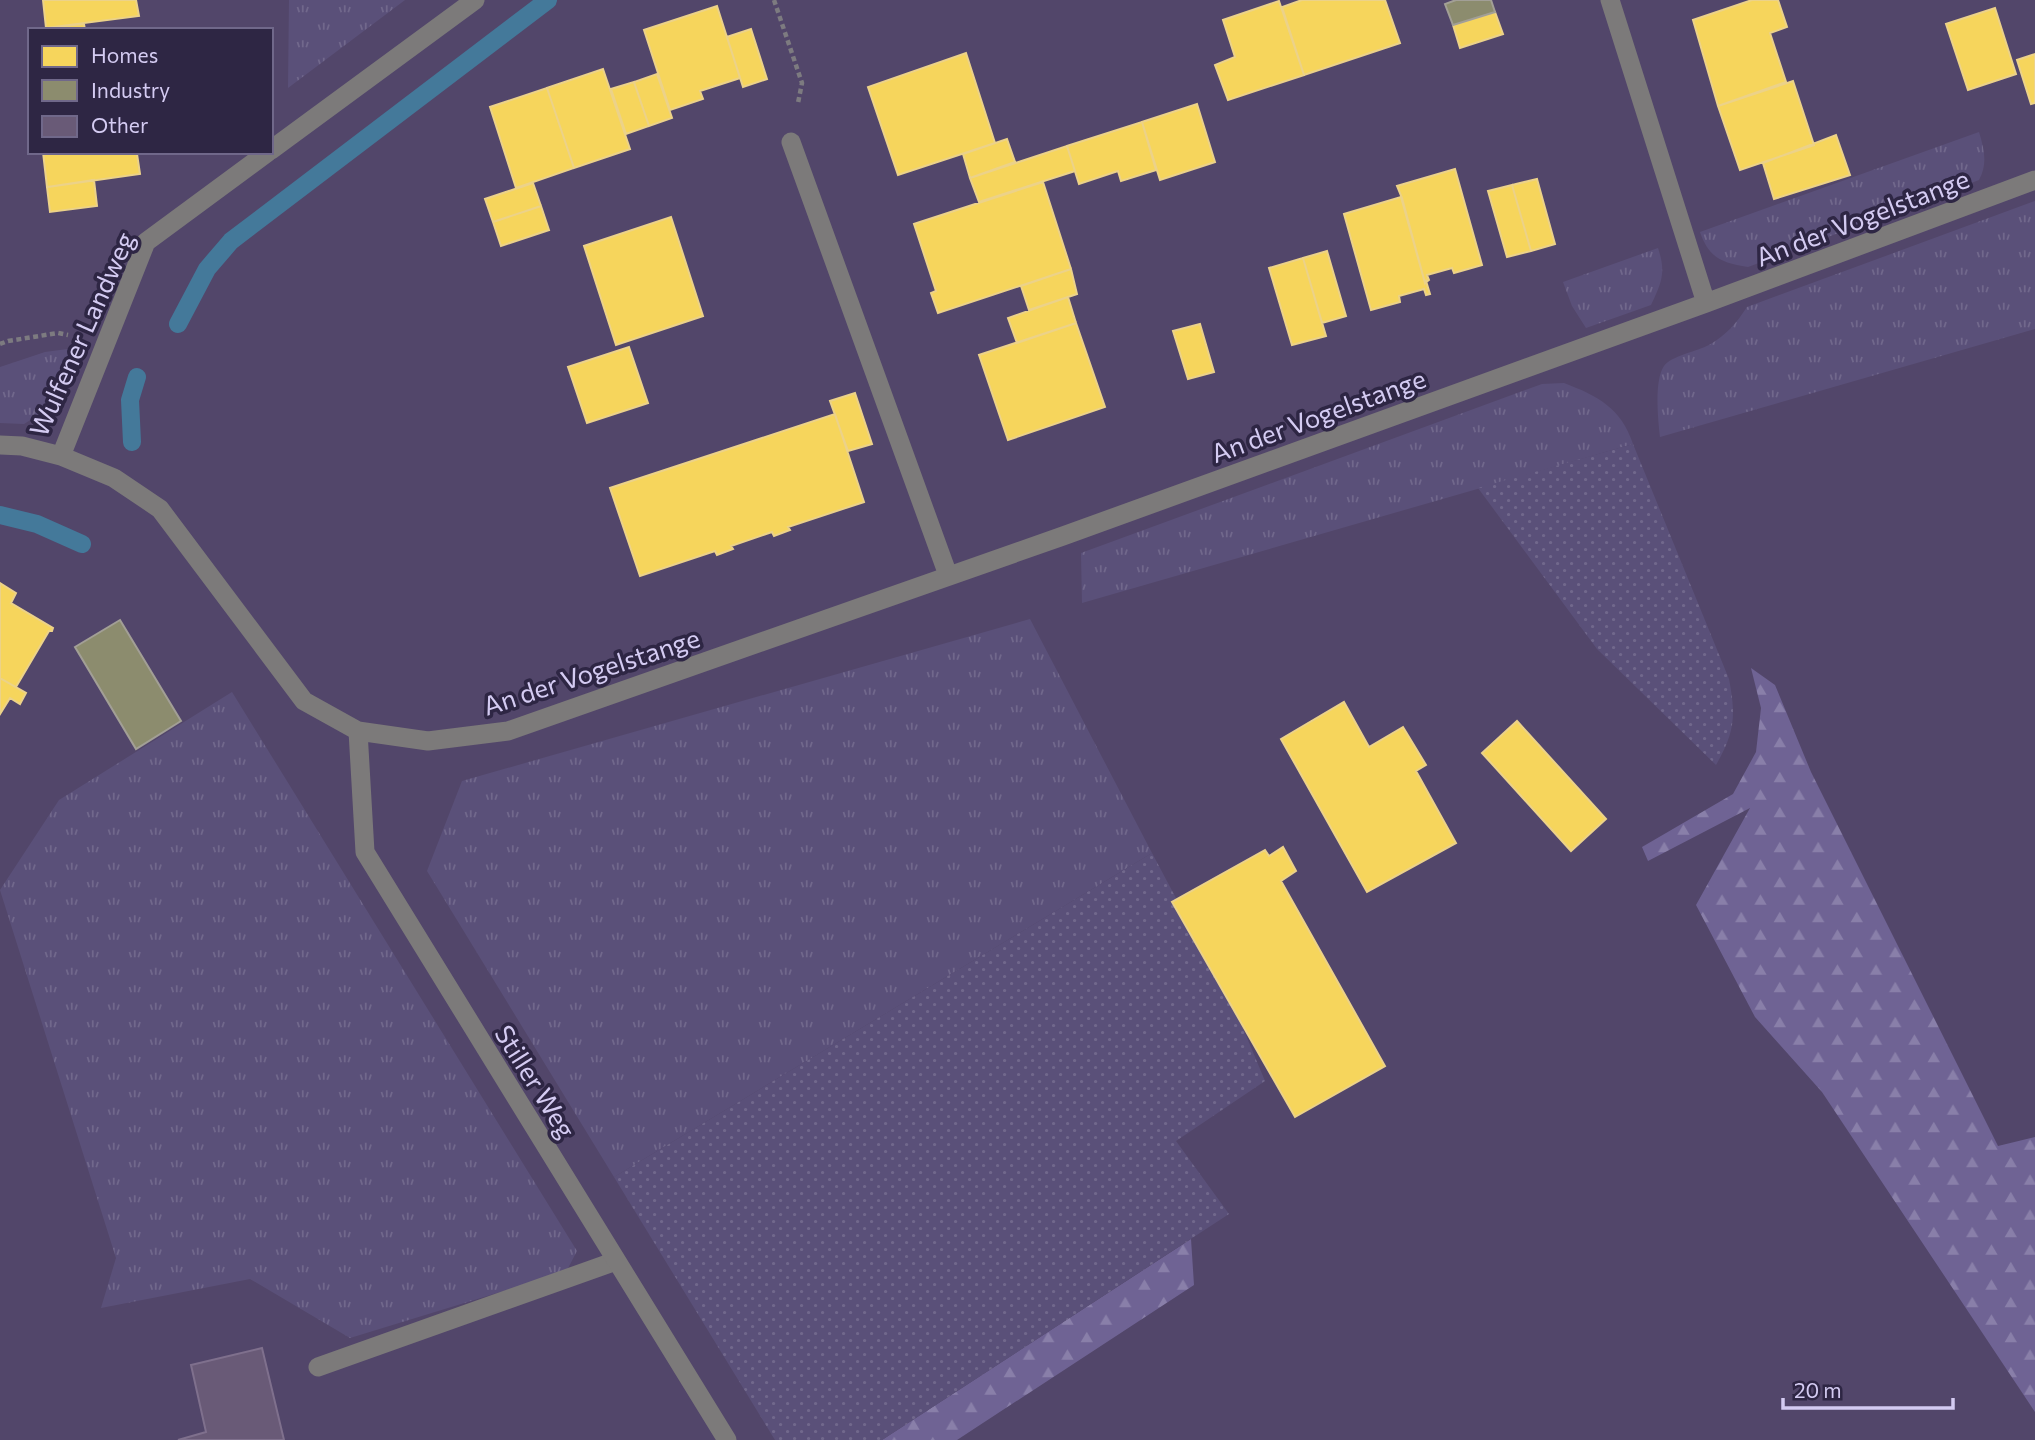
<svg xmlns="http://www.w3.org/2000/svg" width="2035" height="1440" font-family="Commissioner,sans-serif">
<defs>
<pattern id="grass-tufts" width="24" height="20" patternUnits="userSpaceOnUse" patternTransform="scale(1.75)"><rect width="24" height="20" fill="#5a5079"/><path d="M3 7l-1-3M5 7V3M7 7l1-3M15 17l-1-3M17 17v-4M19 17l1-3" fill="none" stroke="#71688c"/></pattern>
<pattern id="forest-firs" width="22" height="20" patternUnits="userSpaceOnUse" patternTransform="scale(1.75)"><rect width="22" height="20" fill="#6f6394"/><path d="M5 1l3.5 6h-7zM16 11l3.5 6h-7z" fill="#897fa9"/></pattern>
<pattern id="garden-dots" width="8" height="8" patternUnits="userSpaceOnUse" patternTransform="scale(1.75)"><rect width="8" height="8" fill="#5a5079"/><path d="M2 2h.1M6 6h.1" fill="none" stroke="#71688c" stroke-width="1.8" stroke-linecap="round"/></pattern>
</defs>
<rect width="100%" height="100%" fill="#52466a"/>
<path fill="url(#grass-tufts)" d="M289,0H405L288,88Z
M1979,132C1984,149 1988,163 1979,180L1748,267C1722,263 1709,258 1700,232Z
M2035,201V329L1660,437C1658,419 1654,381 1664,366C1671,356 1698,351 1709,345C1726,335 1736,324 1747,307Z
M1658,248C1666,272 1662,282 1651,305L1586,328L1572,306L1563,282Z
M83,347L67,389L48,409L24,424L0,423V367L45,352Z
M1564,383C1598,396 1621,408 1633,444L1082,603L1081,553L1542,384Z
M1030,619L1152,853L614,1177L427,871L462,781Z
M232,692L577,1251L566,1272L350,1338L250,1279L101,1308L116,1258L0,890L59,800Z"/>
<path fill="url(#forest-firs)" d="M1751,668L1775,685L1811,772L1998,1146L2035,1137V1412L1822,1092L1755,1017L1696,905L1750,808L1648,861L1642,847L1733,794L1756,752L1761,708Z
M1191,1239L1194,1285L957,1440H882Z"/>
<path fill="url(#garden-dots)" d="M1633,444L1729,679C1736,716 1735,732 1716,765L1597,649L1478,488Z
M1152,853L1177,900L1172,903L1240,1021L1265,1081L1176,1141L1229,1214L882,1440H775L614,1177Z"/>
<path fill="#f6d55c" stroke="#ecd289" stroke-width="2" d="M43,0H136L139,16L46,28Z
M1302,0H1385L1400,43L1304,75L1282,7Z
M1752,0H1778L1787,27L1770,33L1786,82L1718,106L1693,20Z
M1279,1L1304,75L1228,100L1215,65L1235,57L1223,20Z
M717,6L740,78L700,91L703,99L670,110L644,30Z
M1995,8L2016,74L1968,90L1946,24Z
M1495,12L1503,34L1460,48L1453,25Z
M84,24L85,30H39L46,28Z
M751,29L767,79L743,87L727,37Z
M966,53L995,143L898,175L868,87Z
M2035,54V103L2031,104L2017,60Z
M603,69L630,149L574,168L547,88Z
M657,74L672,118L649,126L634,82Z
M1793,81L1814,145L1740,170L1718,106Z
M634,82L649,126L626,134L611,89Z
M547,88L574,168L516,188L490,107Z
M1197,104L1215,162L1160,180L1142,122Z
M1142,122L1156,170L1121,181L1118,171L1079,184L1067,146Z
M1836,135L1850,175L1774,199L1763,163Z
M1007,139L1015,162L970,178L963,154Z
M1067,146L1075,171L979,202L970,178Z
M43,152H147L137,154L140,174L47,187Z
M1455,169L1482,265L1454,273L1452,268L1427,275L1429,280L1425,283L1402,198L1397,186Z
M1537,179L1555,244L1531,251L1512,185Z
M94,180L97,206L50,212L47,187Z
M1043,182L1071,269L938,313L931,293L936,291L914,224Z
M533,183L541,206L493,222L485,199Z
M1512,185L1531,251L1507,257L1488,191Z
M1401,197L1425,283L1426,281L1430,294L1426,295L1424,289L1399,296L1400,302L1371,310L1344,214Z
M541,206L549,230L501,246L493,222Z
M671,217L703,316L616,345L584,246Z
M1327,251L1346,316L1322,323L1303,258Z
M1303,258L1326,336L1292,345L1269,268Z
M1071,269L1077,294L1029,310L1021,286Z
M1068,297L1076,323L1017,343L1008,318Z
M1076,323L1105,407L1008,440L979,355Z
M1200,324L1214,372L1188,379L1173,331Z
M629,347L648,403L587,423L568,367Z
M855,393L872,444L848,451L830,401Z
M835,414L864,502L788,527L790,530L774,536L772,532L731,546L733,549L717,555L715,551L640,576L610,488Z
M0,583L16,593L11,603L53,628L52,631H49L16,687L0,678Z
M0,678L26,693L20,704L10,698L0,714Z
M1344,702L1369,747L1403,727L1426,765L1416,771L1456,843L1367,892L1281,739Z
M1517,721L1606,819L1571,851L1482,753Z
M1283,847L1296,871L1281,881L1385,1066L1295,1117L1172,902L1265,850L1269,856Z"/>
<path fill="#8c8c6e" stroke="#a29f96" stroke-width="2" d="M1456,0H1491L1495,12L1453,25L1445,4Z
M120,620L181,721L136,749L75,647Z"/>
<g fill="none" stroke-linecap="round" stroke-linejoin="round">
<path stroke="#44799a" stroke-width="18" d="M178,324L207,269L231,241L548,0
M132,442L130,400L137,377
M0,515L37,524L82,544"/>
</g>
<path fill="#695a77" stroke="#7f708d" stroke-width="2" d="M262,1348L284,1440H178L206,1432L191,1365Z"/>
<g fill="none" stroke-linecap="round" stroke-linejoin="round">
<path stroke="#7d7b80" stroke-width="4.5" stroke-dasharray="5 3.5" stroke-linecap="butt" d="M774,0L802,83L798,103
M0,344L8,341L58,333L68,335"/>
<path stroke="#7c7a7a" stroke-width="19" d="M318,1367L616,1261"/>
<path stroke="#7c7a7a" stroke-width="19" d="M1610,0L1706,303
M791,142L948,575
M271,150L475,0
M0,445L22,446L61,456L114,478L160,509L304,701L358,731L428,741L508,731L1063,536L1706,303L2035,180
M61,456L146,242L268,152
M358,731L365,852L727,1440"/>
</g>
<g text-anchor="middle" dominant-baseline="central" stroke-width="7" stroke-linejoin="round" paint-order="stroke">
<g font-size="26" fill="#d4cbf2" stroke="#2e2644">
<text transform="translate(1862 217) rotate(-21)">An der Vogelstange</text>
<text transform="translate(81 334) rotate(-66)">Wulfener Landweg</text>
<text transform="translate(1318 415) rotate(-20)">An der Vogelstange</text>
<text transform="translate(591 671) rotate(-18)">An der Vogelstange</text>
<text transform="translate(536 1081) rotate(58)">Stiller Weg</text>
</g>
</g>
<rect x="28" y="28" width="245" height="126" fill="#2e2644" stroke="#70688a" stroke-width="2"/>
<rect x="42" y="46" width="35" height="21" fill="#f6d55c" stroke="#70688a" stroke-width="2"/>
<text x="91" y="63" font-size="21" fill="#d4cbf2">Homes</text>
<rect x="42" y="80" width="35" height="21" fill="#8c8c6e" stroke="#70688a" stroke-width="2"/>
<text x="91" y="98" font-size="21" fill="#d4cbf2">Industry</text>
<rect x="42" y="116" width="35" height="21" fill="#695a77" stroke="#70688a" stroke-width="2"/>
<text x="91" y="133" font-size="21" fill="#d4cbf2">Other</text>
<path d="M1783 1398v10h170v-10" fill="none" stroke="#d4cbf2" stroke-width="3.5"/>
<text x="1794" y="1398" font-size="21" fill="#d4cbf2" stroke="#2e2644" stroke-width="5" paint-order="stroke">20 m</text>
</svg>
